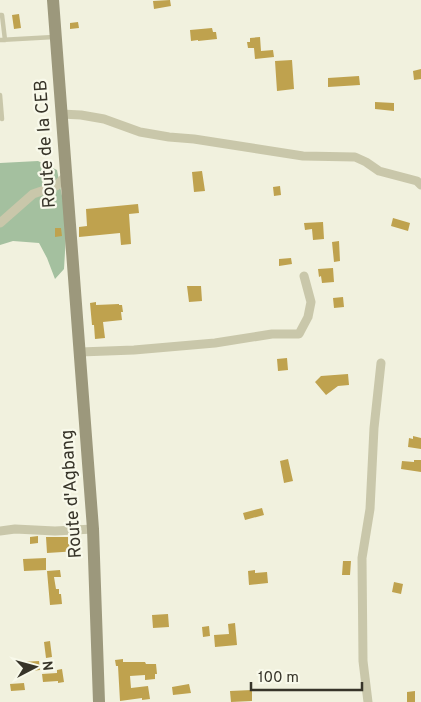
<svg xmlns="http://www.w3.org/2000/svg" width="421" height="702" font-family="Overpass,sans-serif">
<rect width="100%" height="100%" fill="#f1f1de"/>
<path fill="#a4c09f" d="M38,161L57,170L63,201L66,235L64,269L55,279L47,258L39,243L13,241L0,245V163Z"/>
<path fill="#bfa24e" d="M170,0L171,6L154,9L153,1Z
M19,14L21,28L14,29L12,15Z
M78,22L79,28L70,29V23Z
M212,28L213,32H216L217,39L198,41V40L191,41L190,30Z
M260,37L261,51L273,50L274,57L255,59L254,48H248L247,42H250V38Z
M292,60L294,89L277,91L275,61Z
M421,69V79L414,80L413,71Z
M359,76L360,85L328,87V78Z
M375,102L394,103V111L375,109Z
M202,171L205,191L194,192L192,172Z
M280,186L281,195L274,196L273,187Z
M138,204L139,213L129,214L131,244L121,245L120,233L79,237V227L87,226L86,209Z
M393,218L410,223L408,231L391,226Z
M323,222L324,239L313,240L312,229L305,230L304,223Z
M55,228H61L62,236L55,237Z
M339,241L340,261L334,262L332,242Z
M291,258L292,264L279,266V259Z
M333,268L334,282L322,283L321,276L319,277L318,269Z
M187,286H201L202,301L189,302Z
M343,297L344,307L334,308L333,298Z
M96,302V305L119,304V305H122L123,312H121L122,320L103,322L105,338L95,339L94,325H92L90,303Z
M287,358L288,370L278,371L277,359Z
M348,374L349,385L338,386L326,395L315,382L321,376Z
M413,436L421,438V449L408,447L409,438L413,439Z
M288,459L293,481L284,483L280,461Z
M414,460H421V472L401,469L402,461L414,462Z
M262,508L264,515L245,520L243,513Z
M38,536V543L30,544V537Z
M46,537H68V544L77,543L78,551L47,553Z
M46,558V570L24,571L23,559Z
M343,561H351L350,575H342Z
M60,570L61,577H54L56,589H59V594H61L62,604L50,605L47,571Z
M255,570V573L267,572L268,583L249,585L248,571Z
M394,582L403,584L401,594L392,592Z
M168,614L169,627L153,628L152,615Z
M235,623L237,645L215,647L214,635L229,634L228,624Z
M209,626L210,636L203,637L202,627Z
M50,641L52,657L46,658L44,642Z
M123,659V662H145L146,664H156L157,674H155V679L145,680V675L130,676L131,688L148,686L150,699L142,700V698L120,701L118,666H116L115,660Z
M39,661L40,670L22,672L21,662Z
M62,669L64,682L58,683V681L43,682L42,674L57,673V670Z
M24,683L25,690L11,691L10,684Z
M189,684L191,693L173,695L172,687Z
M252,690V701L231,702L230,691Z
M415,691V702H407V692Z"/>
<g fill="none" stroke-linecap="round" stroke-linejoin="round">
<path stroke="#c9c7aa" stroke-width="4.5" d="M0,15H2L5,40
M0,40L54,37
M0,95L2,119"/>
<path stroke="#c9c7aa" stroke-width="9" d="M61,114L81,115L104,119L140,132L169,137L194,139L303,156L355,157L366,162L379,171L417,181L421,185
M0,223L33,194L56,186L66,176
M80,352L134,350L215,343L272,334H299L308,317L311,302L304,276
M0,531L15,529L55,531L93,529
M368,702L363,661L362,558L370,509L374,428L381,363"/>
<path stroke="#9c987c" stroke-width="12" d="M53,0L93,529L99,702"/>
</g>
<g text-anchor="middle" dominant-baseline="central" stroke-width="4.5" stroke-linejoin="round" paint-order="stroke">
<g font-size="18" fill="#373429" stroke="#f8f9ea">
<text transform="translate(46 144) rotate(-94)">Route de la CEB</text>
<text transform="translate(72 494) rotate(-94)">Route d'Agbang</text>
</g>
</g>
<g transform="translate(35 667) rotate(84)" stroke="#f8f9ea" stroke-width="4" paint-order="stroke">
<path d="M0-4L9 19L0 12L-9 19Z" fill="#373429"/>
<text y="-8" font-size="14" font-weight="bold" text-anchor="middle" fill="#373429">N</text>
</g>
<path d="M251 682v8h111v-8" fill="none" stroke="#373429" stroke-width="2.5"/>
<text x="258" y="682" font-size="15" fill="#373429" stroke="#f8f9ea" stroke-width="4" paint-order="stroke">100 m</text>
</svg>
